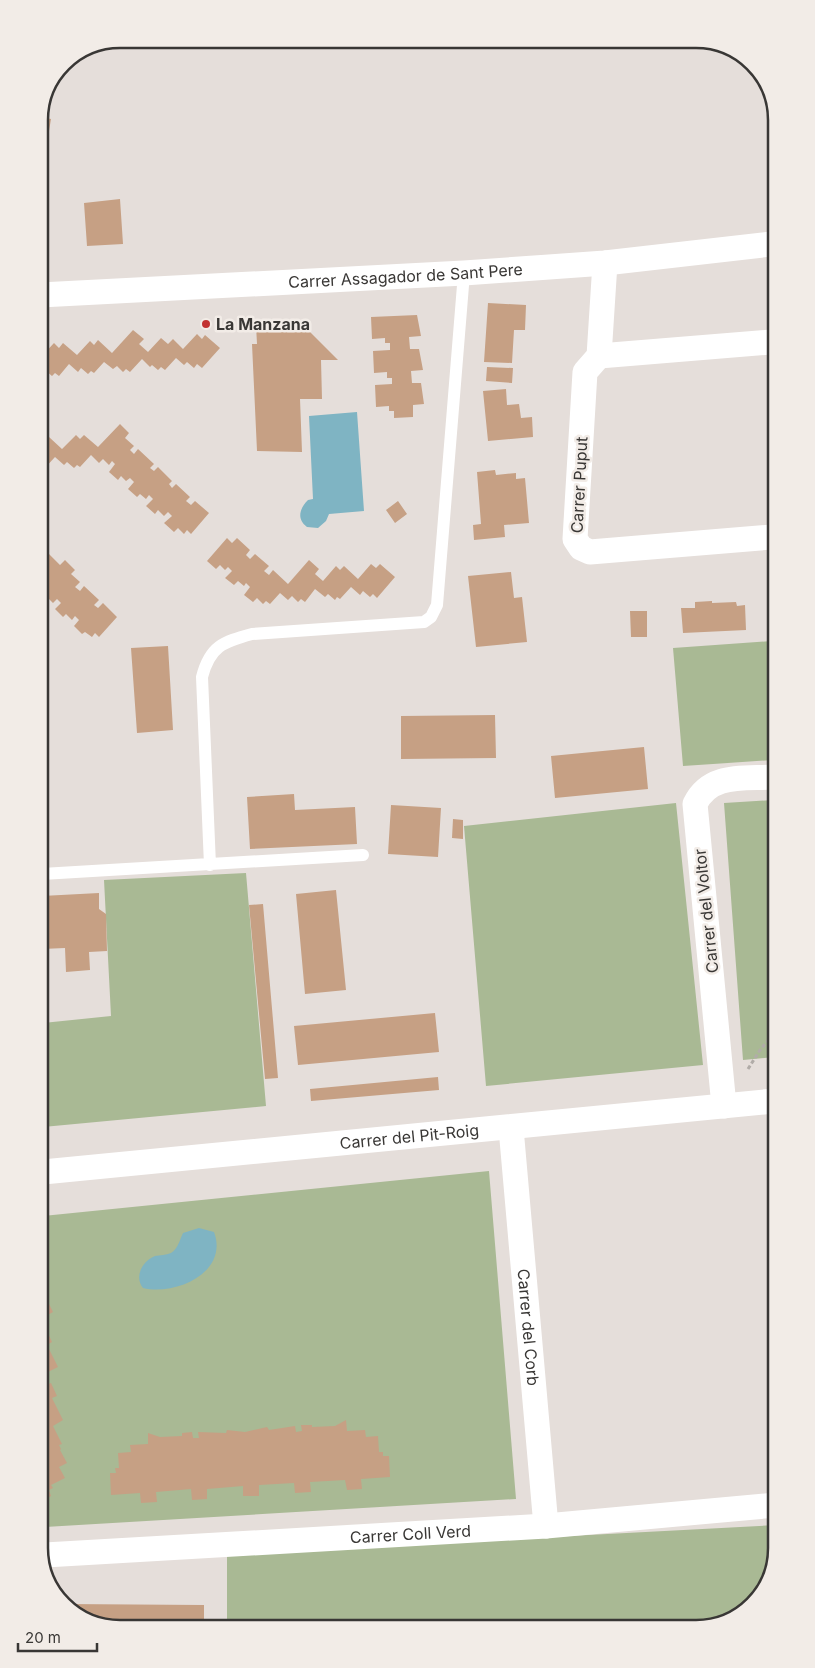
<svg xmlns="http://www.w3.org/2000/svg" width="815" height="1668" font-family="Inter,sans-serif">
<rect width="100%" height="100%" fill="#e5deda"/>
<path fill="#a9b994" d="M772,641L773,760L683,766L673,648Z
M773,800L774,1057L743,1060L724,803Z
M676,803L703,1065L486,1086L464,826Z
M246,873L266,1106L43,1127V1023L111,1016L104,880Z
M489,1171L516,1499L45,1527L43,1216Z
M776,1525V1549L762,1594L726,1623L227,1628V1554Z"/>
<path fill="#7fb4c3" d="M357,412L364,511L329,514L326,521L318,528L307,527C296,519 300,508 308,500L313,499L309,416Z
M199,1228L214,1232C229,1272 176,1296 143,1288C134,1277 142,1261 155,1256C160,1255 166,1255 171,1253C178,1249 180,1239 183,1233Z"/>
<path fill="#c6a084" d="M42,108L48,109L46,118L51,119L48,137L39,136V115Z
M120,199L123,244L87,246L84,203Z
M39,203H43L45,245H39Z
M488,303L526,305L525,330H514L512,363L484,362Z
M417,315L421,336L409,337L410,349H419L423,370L411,371L412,383H421L424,404L413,405V417L394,418V411H389V406L376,407L375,385L392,384V378H387V372L374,373L373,351L390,350V343H385V338L372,339L371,317Z
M295,323L306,328L338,360H321L322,399H300L302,452L257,451L252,344H257L256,325Z
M133,330L144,339L139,344L148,352L161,338L168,344L173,339L183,349L197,334L202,339L205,335L220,348L202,368L197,364L194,368L187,362L184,365L176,358L165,370L161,367L158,370L152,365L150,367L142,359L130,372L126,369L123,372L117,366L113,369L104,362L94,373L91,371L88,374L81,368L78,372L69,364L59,376L55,373L52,376L45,370L42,373L40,371V356L41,357L54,343L59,348L63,343L77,355L90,341L94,345L98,340L112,353Z
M487,367L513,368L512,383L486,381Z
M506,389L507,405L519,404L521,418L532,417L533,437L488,441L483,391Z
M120,424L129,433L125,438L134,446L130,450L134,454L138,449L154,464L150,468L154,471L158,467L172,481L169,484L172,488L176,484L190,497L186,501L191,505L195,501L209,513L191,534L187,530L184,534L178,528L174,532L164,523L172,516L168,512L164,516L158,510L155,514L146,506L153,499L149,495L146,499L140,494L137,497L128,489L134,482L130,478L126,481L121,476L118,480L109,472L115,464L112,461L109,465L103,459L99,463L91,455L80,467L77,465L74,468L67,462L64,465L55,457L43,470L40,467V438L44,442L49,437L62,449L76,435L80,439L84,435L98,447Z
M495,470L496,475L516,473V479L525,478L529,523L504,525L505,537L474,540L473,525L481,524L477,472Z
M398,501L407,514L395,523L386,510Z
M227,538L232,543L237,538L250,550L246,555L250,559L255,554L269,566L264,571L269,575L273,570L288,584L309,560L319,569L315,574L323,581L336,566L340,570L344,566L358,579L371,564L376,568L380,564L395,577L377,598L373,594L370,597L363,591L360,595L351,587L340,599L337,597L335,600L328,594L325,597L315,589L305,602L301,599L298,602L292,596L288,600L280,593L270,604L266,601L263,604L257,598L253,602L244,595L250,587L246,583L244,586L238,581L234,585L225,578L232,571L228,567L225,570L220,565L216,569L207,561Z
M47,552L60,565L65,560L75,570L71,574L80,582L75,587L80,591L84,586L99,600L94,605L98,608L103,603L117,617L99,637L95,633L92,637L85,632L82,634L74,626L79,620L75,616L72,620L66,614L63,617L55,609L61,603L57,599L53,603L48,598L45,601L41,597V556Z
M511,572L514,598L522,597L527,642L476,647L468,576Z
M712,601V603L736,602L737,606L745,605L746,630L683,633L681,608H695V602Z
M630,611H647V637H631Z
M168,646L173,730L137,733L131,648Z
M495,715L496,758L401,759V716Z
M644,747L648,789L555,798L551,756Z
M294,794L295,810L355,807L357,844L250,849L247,797Z
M391,805L441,808L438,857L388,854Z
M453,819L463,820V839L452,838Z
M336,890L346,990L305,994L296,894Z
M99,893V909L106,914L107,951L89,952L90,970L66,972L65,948L42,949V896Z
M263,904L278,1078L265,1079L249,905Z
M435,1013L439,1052L298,1065L294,1026Z
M438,1077L439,1090L311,1101L310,1089Z
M44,1294L53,1312L44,1317Z
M46,1329L52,1342L47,1345L58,1367L44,1374V1330Z
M44,1376L48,1384L51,1383L57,1396L52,1398L63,1420L53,1426L62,1444L59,1445L61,1449L60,1450L67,1463L59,1467L65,1478L51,1485L53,1488L49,1490L51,1496L44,1500Z
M346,1420L347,1431L365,1430L366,1437L378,1436L379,1452H383V1456H389L390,1477L361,1479L362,1489L347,1490L345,1480L310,1482L311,1492L295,1493L294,1483L259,1485V1496H243V1486L207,1489V1499L192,1500L191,1489L156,1492L157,1502L141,1503L140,1493L111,1495L110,1473H116L115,1468H119L118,1453L131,1452L130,1445L148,1444V1433L160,1437L182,1436V1433L192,1432L193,1438H199L198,1432L226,1433L227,1430L245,1432L267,1427L269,1430L295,1426L296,1432L302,1431L301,1425H312V1427L335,1426Z
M64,1604L204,1605V1628L115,1629L71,1613Z"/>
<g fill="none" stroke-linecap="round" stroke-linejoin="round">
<path stroke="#b1aca8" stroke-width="3" stroke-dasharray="4 2.5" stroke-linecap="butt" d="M748,1069L760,1050L774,1033"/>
<path stroke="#fff" stroke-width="12" d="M210,865L202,677C210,646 223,642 252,634L424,622L431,617L437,605L464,273
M42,874L363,855"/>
<g stroke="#fff" stroke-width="25">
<path d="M605,263L599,356L585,372L575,539L581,548L590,552L772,537"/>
<path id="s1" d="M40,295L464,273L605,263L771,244"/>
<path d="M599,356L771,342"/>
<path d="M724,1106L695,804C710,773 743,779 773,777"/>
<path id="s2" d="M511,1128L546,1526"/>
<path id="s3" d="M43,1172L774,1101"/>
<path id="s4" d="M45,1555L546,1526L776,1505"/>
</g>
</g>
<circle fill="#c23332" stroke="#f2ece7" stroke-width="2" cx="206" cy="324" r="5"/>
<g text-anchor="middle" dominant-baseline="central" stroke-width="5" stroke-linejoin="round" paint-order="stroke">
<g font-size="16" fill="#393735" stroke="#f2ece7">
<text stroke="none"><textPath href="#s1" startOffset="366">Carrer Assagador de Sant Pere</textPath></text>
<text transform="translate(579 485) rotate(-87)">Carrer Puput</text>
<text transform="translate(706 911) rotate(-96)">Carrer del Voltor</text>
<text stroke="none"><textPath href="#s3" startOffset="368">Carrer del Pit-Roig</textPath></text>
<text stroke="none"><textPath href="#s2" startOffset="200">Carrer del Corb</textPath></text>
<text stroke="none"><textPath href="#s4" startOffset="366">Carrer Coll Verd</textPath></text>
</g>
<g font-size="16" font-weight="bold" fill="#393735" stroke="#f2ece7" text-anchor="start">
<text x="216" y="324">La Manzana</text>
</g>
</g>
<path d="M0 0H815V1668H0ZM120 48H696A72 72 0 0 1 768 120V1548A72 72 0 0 1 696 1620H120A72 72 0 0 1 48 1548V120A72 72 0 0 1 120 48Z" fill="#f2ece7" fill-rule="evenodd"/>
<path fill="none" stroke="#393735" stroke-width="2.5" d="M120 48H696A72 72 0 0 1 768 120V1548A72 72 0 0 1 696 1620H120A72 72 0 0 1 48 1548V120A72 72 0 0 1 120 48Z"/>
<path d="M18 1643v8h79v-8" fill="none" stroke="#393735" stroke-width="2.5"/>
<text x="25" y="1643" font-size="15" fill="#393735" stroke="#f2ece7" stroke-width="4" paint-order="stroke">20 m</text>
</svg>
